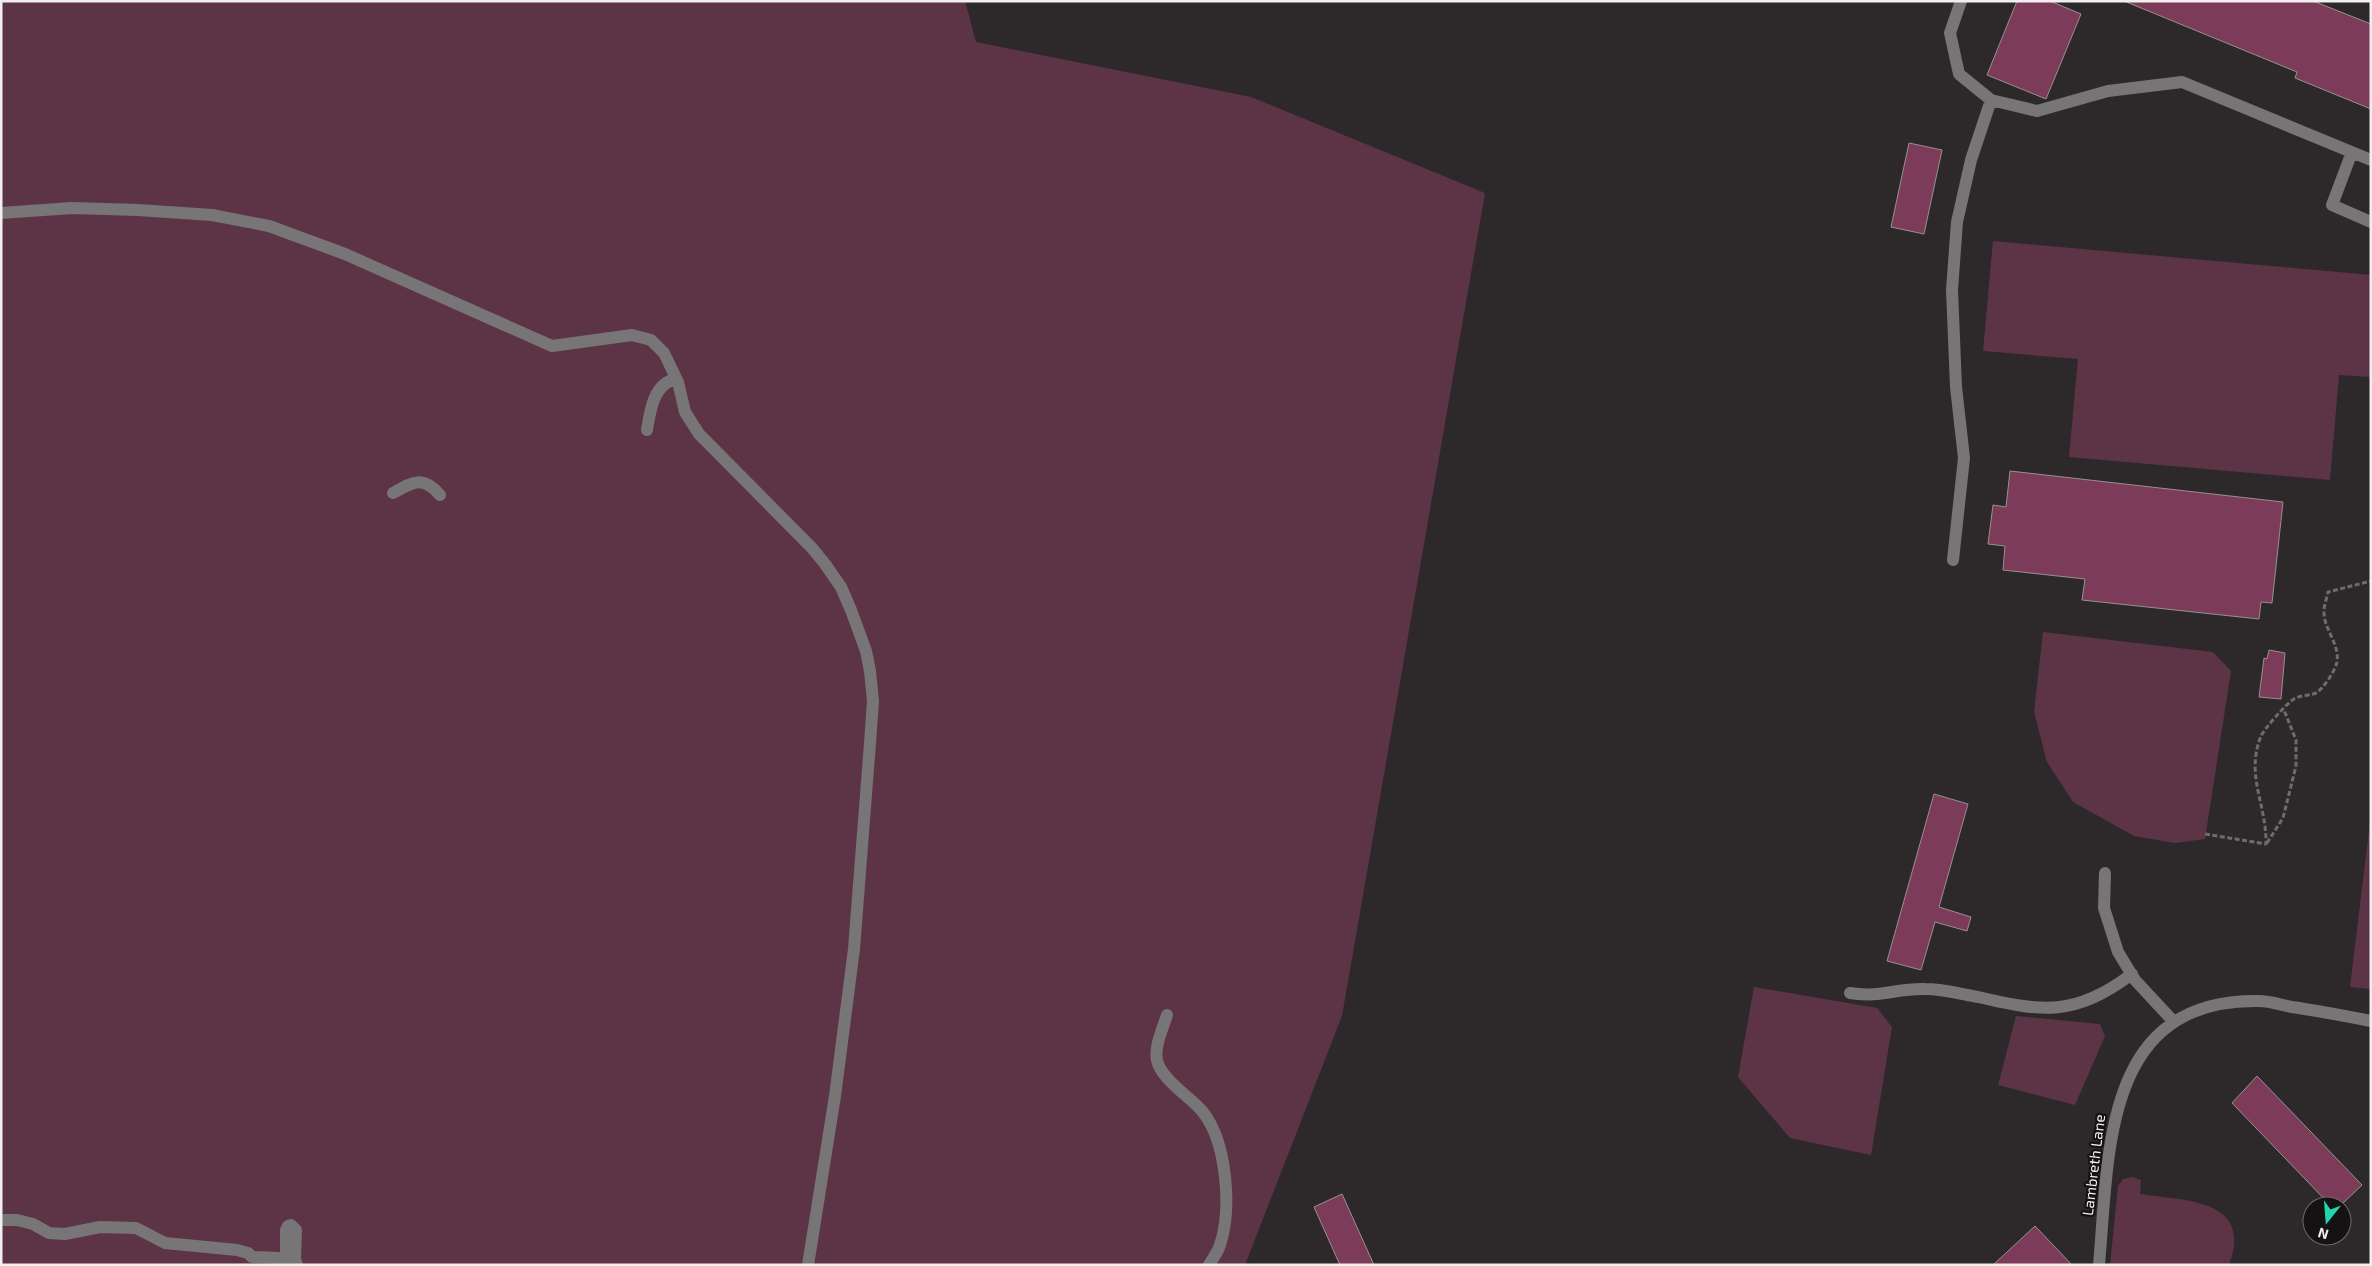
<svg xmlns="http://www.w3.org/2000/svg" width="2372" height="1266" font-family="'Exo 2',sans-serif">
<rect width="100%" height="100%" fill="#2d292b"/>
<path fill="#5d3446" d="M1,1H965L976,42L1251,97L1485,193L1342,1016L1245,1265H1Z
M1993,241L2371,275V377L2339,375L2330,480L2069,457L2078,359L1983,351Z
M2043,632L2213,652L2231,671L2205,839L2175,843L2134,836L2073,802L2047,762L2034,712Z
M2371,814V989L2350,987Z
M1754,987L1877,1008L1892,1027L1871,1155L1790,1138L1738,1077Z
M2016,1016L2100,1024L2105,1036L2075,1105L1998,1085Z
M2132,1177L2141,1180L2140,1194C2184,1201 2254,1198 2229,1265H2110L2118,1186L2123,1179Z"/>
<path fill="#7c3b58" stroke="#969193" d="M2017,1H2050L2081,14L2046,99L1987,75Z
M2124,1H2313L2371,24V109L2295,78L2297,72Z
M1909,143L1942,150L1924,234L1891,227Z
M2010,471L2283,502L2272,603L2261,602L2259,619L2082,600L2085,579L2003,570L2005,546L1988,544L1993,505L2006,507Z
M2269,650L2285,653L2281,699L2259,697L2264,658L2267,659Z
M1934,794L1968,804L1939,907L1971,917L1967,931L1935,922L1921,970L1887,961Z
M2257,1076L2362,1185L2340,1206H2331L2232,1103Z
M1342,1194L1374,1265H1340L1314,1207Z
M2035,1226L2072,1265H1993Z"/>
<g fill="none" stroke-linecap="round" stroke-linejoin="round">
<path stroke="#706c6e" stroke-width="3" stroke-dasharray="5 2.5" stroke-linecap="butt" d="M2205,834L2266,844C2267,805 2245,776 2261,736C2264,729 2287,703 2294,699C2300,695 2309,696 2316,693C2324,688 2335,671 2337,662C2340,644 2323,628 2324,611C2324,605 2327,598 2328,592L2371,581
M2267,843L2283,818L2296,766V740L2284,710"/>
<path stroke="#787576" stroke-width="12" d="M1961,1L1950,33L1959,74L1991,100L2037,111L2108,91L2182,82L2371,160
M2352,152L2332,205L2371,222
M1,213L72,208L138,210L212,215L269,226L345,254L552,346L632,335L651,340L664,353L678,382
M647,430C650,412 653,387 672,380L678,382L685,412L699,434L812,548L825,564L841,587L851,610L866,651L870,671L873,701L870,743L854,949L835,1096L808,1265
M393,493C413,482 423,475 440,495
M1953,560L1964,458L1956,387L1952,290L1957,222L1971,160L1991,100
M2105,873L2104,908L2118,952L2135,980L2174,1022
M1850,993C1880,998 1897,988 1925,989C1943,989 1961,994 1978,997C2043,1012 2074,1017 2132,974
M1167,1015C1163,1028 1154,1047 1157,1060C1160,1078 1190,1097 1202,1111C1227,1141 1232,1209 1220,1245C1218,1252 1213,1258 1209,1265
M1,1220H17L33,1224L49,1233L65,1234L100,1227L136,1228L165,1243L237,1250L248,1253L252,1257L279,1258L294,1265
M286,1262V1230L288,1226L291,1225L296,1230L295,1259L297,1265
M2099,1265C2109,1152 2103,998 2259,1001C2270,1001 2281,1005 2292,1007C2319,1011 2345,1016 2371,1021"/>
</g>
<g text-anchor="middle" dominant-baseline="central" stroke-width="4.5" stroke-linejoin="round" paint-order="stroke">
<g font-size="15" fill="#f2eff0" stroke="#141213">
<text transform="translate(2093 1165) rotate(-83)">Lambreth Lane</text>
</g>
</g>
<rect width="2372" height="1266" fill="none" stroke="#f2eff0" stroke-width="5"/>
<g transform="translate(2327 1221) rotate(197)"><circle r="24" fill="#141213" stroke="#6d6a6b"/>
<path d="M0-4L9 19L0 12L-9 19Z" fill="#22d5af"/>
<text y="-8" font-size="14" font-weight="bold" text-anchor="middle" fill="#f2eff0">N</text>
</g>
</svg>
